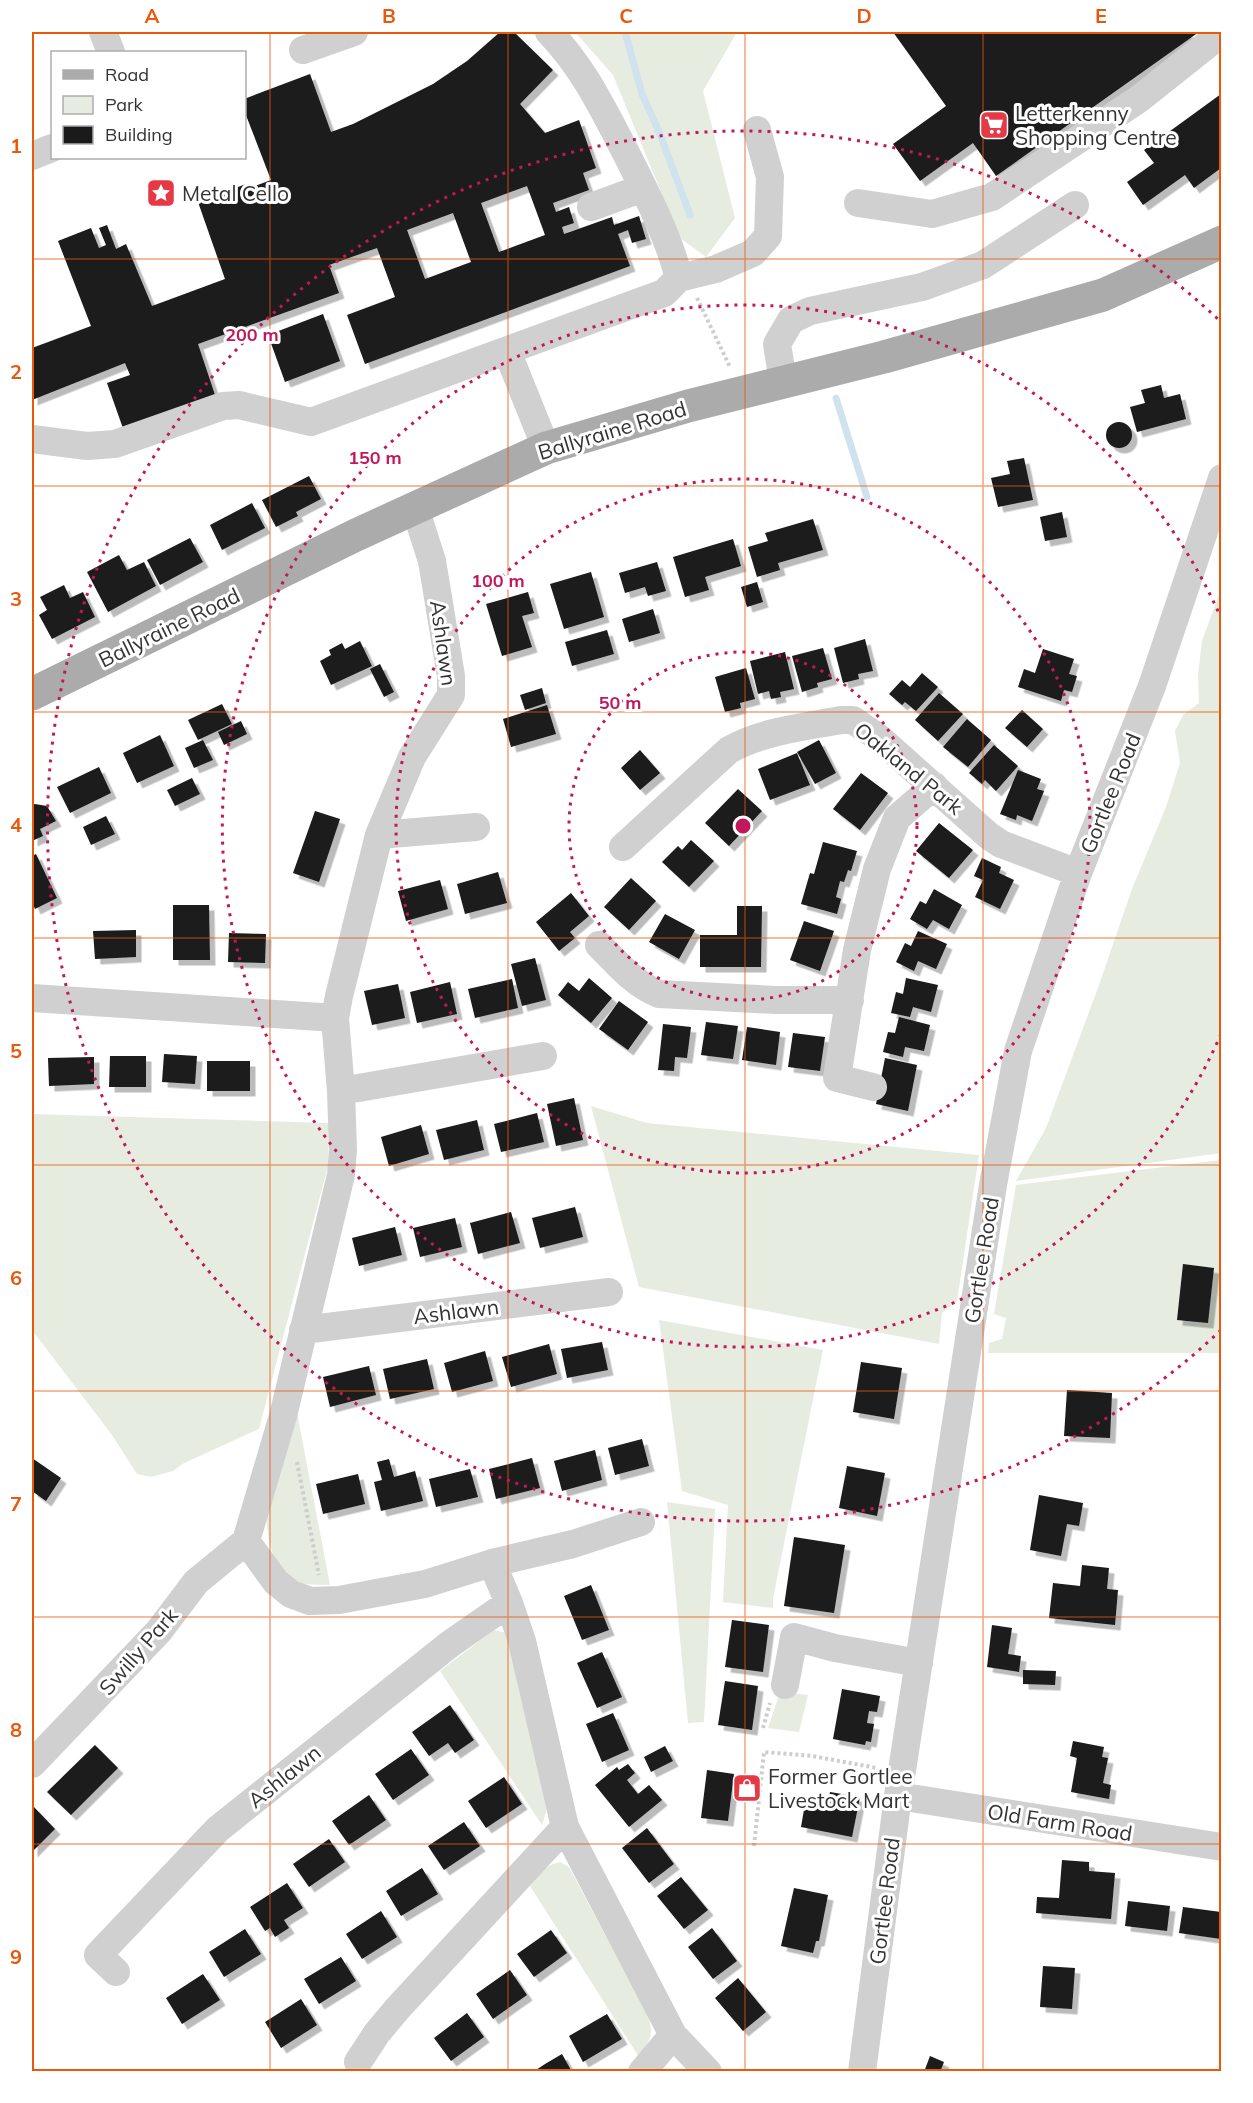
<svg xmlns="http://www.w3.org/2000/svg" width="1253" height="2103" font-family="Mulish,sans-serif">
<defs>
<filter id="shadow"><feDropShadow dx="5.5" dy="5.5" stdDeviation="0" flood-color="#0004"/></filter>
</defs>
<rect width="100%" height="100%" fill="#fff"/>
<path fill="#e6ecdf" d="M575,32H737L703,91L735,218L706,257L680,238L613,75Z
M1221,589V1153L1016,1181L1046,1128L1099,985L1132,889L1166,807L1180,763L1175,731L1183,715L1199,703L1198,675L1202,641Z
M591,1106L647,1123L979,1155L957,1301L942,1313L939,1344L639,1287Z
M32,1114L329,1123L328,1166L259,1429L184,1463L173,1471L151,1477L137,1474L112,1435L32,1330Z
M1221,1160V1353H988L989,1343L1002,1339L1006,1318L994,1314L1016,1185Z
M659,1320L823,1350L773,1598V1608L723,1602L728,1505L682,1491Z
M294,1397L330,1585L297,1584L276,1566L269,1540L265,1511Z
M667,1502L715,1509L704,1722L688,1723Z
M494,1630L507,1633L548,1805L542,1825L440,1671Z
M780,1692L808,1695L799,1732L768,1728Z
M560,1862L569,1867L647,2014C655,2035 650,2040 639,2057L530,1886C539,1874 545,1865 560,1862Z"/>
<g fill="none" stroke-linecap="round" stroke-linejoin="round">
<path stroke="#cfe2ee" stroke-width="7" d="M625,32L642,94L660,134L690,215
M836,398L867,497"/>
</g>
<path fill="#1a1a1a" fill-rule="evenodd" filter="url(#shadow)" d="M500,32H514L553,70L520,104L545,133L579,120L596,168L583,173L589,190L553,203L556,212L569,207L574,223L562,227L564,234L612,217L614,225L639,216L646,239L632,243L628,230L618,234L630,266L365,364L347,315L395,297L377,248L329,265L339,293L198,344L217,401L125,434L107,383L130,375L125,363L32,400V348L91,326L58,241L91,228L99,248L106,245L99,228L107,225L116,249L126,244L152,306L225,279L198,202L246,184L247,189L271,180L244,110V99L310,74L331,132L353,124L433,84L467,61ZM527,186L545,235L499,252L481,203ZM453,213L471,262L425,279L407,230Z
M893,32H1199L996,176L973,143L920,181L893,144L946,106Z
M1221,94V168L1194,188L1185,175L1143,205L1127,182L1154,163L1144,150Z
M323,314L340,361L285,382L268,335Z
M1161,385L1164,398L1180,394L1186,419L1137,432L1130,407L1145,403L1141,390Z
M1106 435a13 13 0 1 1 26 0a13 13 0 1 1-26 0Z
M1024,458L1033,500L998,507L991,478L1010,474L1007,461Z
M309,476L321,499L296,512L298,516L276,527L262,500Z
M252,503L265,528L222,550L210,525Z
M1062,512L1067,537L1045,541L1040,517Z
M813,519L823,550L778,563L780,570L757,577L748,547L768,541L765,533Z
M190,538L203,562L160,585L147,560Z
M733,539L741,566L705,577L709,590L685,597L673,557Z
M119,555L127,570L144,562L156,586L108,612L87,572Z
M657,562L666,591L648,596L645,587L625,593L619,573Z
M591,572L604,617L564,629L550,584Z
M757,582L763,602L747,607L741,587Z
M64,585L70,598L83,592L95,617L52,639L39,615L47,610L40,597Z
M528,592L534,613L522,616L532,647L502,656L486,604Z
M653,609L660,633L629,642L622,619Z
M607,630L614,654L572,666L565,642Z
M865,639L873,671L858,674L859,679L843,683L834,648Z
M360,641L372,666L331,685L320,661L331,655L329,650L342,643L345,649Z
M823,648L832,679L817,683L818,687L802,692L792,656Z
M1043,649L1074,659L1069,674L1077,676L1072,692L1064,690L1061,701L1018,687L1024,669L1035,673Z
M785,652L794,689L780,692L781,697L771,699L769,691L758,694L750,661Z
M380,664L394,692L384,697L370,669Z
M746,668L755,699L740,703L741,708L725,712L715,677Z
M922,673L938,687L916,711L905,702L902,705L889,694L902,680L910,687Z
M542,688L546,703L525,710L520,695Z
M939,693L963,714L938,741L915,720Z
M222,704L232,724L198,740L188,720Z
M547,705L556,734L511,747L503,719Z
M1022,710L1043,729L1027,747L1005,728Z
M967,719L991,740L968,767L943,747Z
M241,721L247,734L224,745L218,732Z
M160,735L174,766L137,783L123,753Z
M203,740L213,760L194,768L185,748Z
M819,740L836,773L815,784L797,752Z
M994,745L1018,766L996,791L985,780L982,784L969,773Z
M640,750L660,773L640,790L621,768Z
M797,753L810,785L770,800L758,769Z
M99,767L111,793L70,813L57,787Z
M1018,770L1041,779L1037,789L1044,791L1032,821L1017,815L1016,820L1000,814Z
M861,773L888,793L860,830L833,809Z
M192,778L200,794L175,806L167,790Z
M738,789L762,811L729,846L705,823Z
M35,804L47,806L56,821L40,829L43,836L32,841V805Z
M315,811L340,819L319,882L293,873Z
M106,816L115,834L91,845L83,827Z
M939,823L973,850L949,878L916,851Z
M691,840L714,861L689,887L662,862L678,846L682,850Z
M823,842L857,851L851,871L848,870L844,882L840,881L836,897L841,899L837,914L801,904L810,873L814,874Z
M32,850L34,855L36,854L57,898L35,909L32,902Z
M982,858L1001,867L999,873L1014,880L1000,909L975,897L983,880L974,876Z
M498,872L507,903L465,914L457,884Z
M631,878L656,901L629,930L604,907Z
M440,880L448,909L406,921L398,891Z
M934,889L962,905L949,929L933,920L927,929L910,919L920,901L926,904Z
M571,893L589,916L570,932L575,938L559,951L536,922Z
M173,905H209L210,960H173Z
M737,906H762L761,967H700V935H737Z
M665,914L695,930L679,959L649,942Z
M804,921L834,931L820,971L790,960Z
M136,930V957L95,959L93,931Z
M918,931L947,944L936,969L918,961L914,971L896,962L905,943L911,946Z
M229,933L266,934L265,963L228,962Z
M535,958L546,1000L522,1006L511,964Z
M589,978L612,998L591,1023L558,995L568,982L579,991Z
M906,978L938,985L931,1012L913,1007L910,1017L891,1013L896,992L903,994Z
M512,979L518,1008L475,1018L468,989Z
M450,982L457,1014L417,1023L410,992Z
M398,984L405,1018L372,1025L364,991Z
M619,1001L648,1022L628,1050L599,1029Z
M899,1017L930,1025L924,1051L905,1047L903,1057L883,1052L888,1032L895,1033Z
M706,1022L738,1026L733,1059L701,1055Z
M663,1024L691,1027L687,1058L675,1057L674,1071L658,1070Z
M747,1027L780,1032L776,1065L742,1060Z
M793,1033L825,1037L820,1071L788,1067Z
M164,1054L197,1056L195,1084L162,1082Z
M110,1056H146V1087H109Z
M94,1057V1084L49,1086L48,1058Z
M885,1058L917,1065L908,1111L876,1104Z
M207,1061H250V1091H207Z
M574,1098L583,1140L556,1146L547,1104Z
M537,1113L544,1142L501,1152L494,1124Z
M477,1120L484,1150L444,1160L436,1130Z
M421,1125L429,1154L389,1166L381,1137Z
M575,1207L583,1237L540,1248L532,1218Z
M511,1212L520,1243L478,1254L470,1223Z
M455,1218L462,1247L420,1257L413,1228Z
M395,1227L402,1255L359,1266L352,1238Z
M1183,1264L1214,1268L1208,1323L1177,1320Z
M602,1342L608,1370L567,1378L561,1349Z
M549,1344L557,1374L511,1387L502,1357Z
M485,1351L493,1381L452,1392L444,1363Z
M427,1359L434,1389L390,1399L383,1369Z
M861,1362L902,1368L894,1419L853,1412Z
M369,1366L376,1395L330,1407L323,1377Z
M1067,1390L1112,1393L1110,1438L1064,1436Z
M642,1439L649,1466L615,1475L608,1448Z
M595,1450L602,1480L562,1491L554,1461Z
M32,1458L61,1478L46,1501L32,1491Z
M532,1458L540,1488L496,1499L489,1469Z
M389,1459L394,1477L415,1471L423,1501L381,1511L374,1482L382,1480L377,1462Z
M847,1466L885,1473L877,1516L839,1508Z
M470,1469L478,1497L436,1507L429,1479Z
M358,1474L365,1504L323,1514L316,1484Z
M1039,1495L1083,1503L1079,1526L1067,1524L1061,1556L1030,1550Z
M794,1537L845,1545L834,1613L784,1606Z
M1082,1565L1109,1568L1107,1589L1118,1590L1115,1625L1049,1618L1053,1583L1080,1586Z
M591,1585L609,1630L582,1640L564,1596Z
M732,1620L769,1625L763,1672L725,1667Z
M992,1625L1012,1628L1008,1654L1021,1656L1019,1672L987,1667Z
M602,1652L622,1697L597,1708L577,1663Z
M1023,1670L1056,1671L1055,1685L1023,1684Z
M725,1681L758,1686L752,1730L718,1725Z
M842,1689L880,1696L877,1712L869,1711L867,1723L874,1724L871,1742L866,1741L865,1745L833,1739Z
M450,1705L474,1740L455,1753L448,1743L429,1756L412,1732Z
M613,1713L629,1750L602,1762L586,1724Z
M1073,1741L1104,1747L1102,1757L1108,1758L1103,1783L1111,1785L1109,1799L1071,1792L1077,1758L1070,1756Z
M95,1745L118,1768L71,1815L47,1792Z
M665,1746L673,1761L651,1772L644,1757Z
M411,1749L429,1775L393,1800L375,1774Z
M628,1764L635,1773L627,1780L638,1794L649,1785L662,1800L629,1827L595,1785L617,1767L619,1770Z
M707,1770L734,1774L728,1821L701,1818Z
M504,1777L522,1804L486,1828L468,1801Z
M830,1792L860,1797L852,1837L801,1827L806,1798L828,1802Z
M369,1795L386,1820L349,1845L332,1821Z
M33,1806L55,1829L32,1852V1808Z
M464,1822L480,1846L444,1870L428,1846Z
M647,1828L674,1864L649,1883L622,1848Z
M329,1839L345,1862L309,1887L293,1864Z
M1062,1860L1089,1862V1871L1115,1873L1111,1919L1036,1913L1037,1897L1059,1898Z
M422,1868L438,1894L401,1916L386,1891Z
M681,1877L708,1910L684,1929L657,1896Z
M287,1883L303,1908L284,1920L289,1928L275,1937L270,1928L265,1931L250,1907Z
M794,1888L828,1895L819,1941H816L813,1953L781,1946Z
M1128,1901L1170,1906L1167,1931L1125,1926Z
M1183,1907L1221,1912V1939L1179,1933Z
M381,1911L397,1937L362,1959L346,1934Z
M712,1928L737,1961L713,1979L688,1947Z
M245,1929L261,1954L224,1977L209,1952Z
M551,1930L567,1953L534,1977L517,1954Z
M341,1957L356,1981L319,2004L304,1979Z
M1043,1966L1075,1968L1072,2009L1040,2007Z
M510,1970L527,1995L493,2019L476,1994Z
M203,1974L220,2000L182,2024L166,1998Z
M738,1978L766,2012L743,2031L715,1998Z
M301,1999L317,2025L281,2048L265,2022Z
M467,2013L484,2037L451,2061L434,2038Z
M607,2014L622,2039L583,2062L569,2036Z
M562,2054L572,2072H533L545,2064Z
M930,2056L944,2062L940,2072H924Z"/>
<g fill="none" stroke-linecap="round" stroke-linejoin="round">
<path stroke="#cdcdcd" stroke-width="4" stroke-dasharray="3 3" stroke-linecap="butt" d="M697,298L730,367
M297,1462L319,1575
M763,1728L770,1703
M754,1846L764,1752L812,1756L877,1768"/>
<path stroke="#d0d0d0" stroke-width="28" d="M103,32L111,52
M303,50L354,32
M32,156L52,148
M858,203L932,214L992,197L1139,99L1222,33
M591,207L643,188
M679,278L716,269L753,253L768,236L770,177L757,130
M507,351L546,448
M783,381L777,344L791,320L810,311L922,287L983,265L1075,205
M32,439L87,446L115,444L223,406L239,405L311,422L664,293L679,278C668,235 647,195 627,155C604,111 584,68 549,32
M379,835L476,827
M623,847L729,750C763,731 803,727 841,720H853L879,738L989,836L1001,844L1078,873
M599,945C618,964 634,984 659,994L776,1000H850
M32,998L335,1018
M873,1087L837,1078L857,950L877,869L897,818L934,786
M341,1091L543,1056
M303,1330L609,1292
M246,1541L283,1416L341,1175L343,1150L341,1091L335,1018L339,996L379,835L412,757L451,695V676L432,561L415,508
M246,1541L276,1582L291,1594L310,1601L339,1600L425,1584L492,1563L573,1544L641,1522
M492,1563L509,1603L522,1641L565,1827L673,2035L708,2072
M785,1685L794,1637L835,1648L919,1663
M32,1764L159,1631L196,1582L246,1541
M898,1796L1222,1847
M116,1972L98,1955L218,1829L450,1644L509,1603
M358,2062L377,2033L398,2008L565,1827
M642,2072L673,2035
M862,2072L898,1796L993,1185L1018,1051L1078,873L1152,686L1222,478"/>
<path stroke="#ababab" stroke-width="33" d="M32,694L356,535L546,448L688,406L884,357L1103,295L1222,242"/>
</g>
<path fill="none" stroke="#e8590c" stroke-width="1.5" stroke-opacity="0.55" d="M270,32V2072M508,32V2072M745,32V2072M983,32V2072M32,259H1222M32,486H1222M32,712H1222M32,938H1222M32,1165H1222M32,1391H1222M32,1617H1222M32,1844H1222"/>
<g fill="none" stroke="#c2185b" stroke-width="3" stroke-dasharray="3 6">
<circle cx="743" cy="826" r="174"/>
<circle cx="743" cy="826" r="347"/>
<path d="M1221 1034A521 521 0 1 1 1221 618"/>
<path d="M1221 1330A695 695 0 1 1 1221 322"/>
</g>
<defs>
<g id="supermarket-square" transform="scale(1.5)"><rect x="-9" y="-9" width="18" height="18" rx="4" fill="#e63946" stroke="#fff"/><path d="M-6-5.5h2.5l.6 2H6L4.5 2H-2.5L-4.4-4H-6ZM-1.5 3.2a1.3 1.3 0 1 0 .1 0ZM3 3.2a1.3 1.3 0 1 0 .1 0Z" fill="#fff"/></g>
<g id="sight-square" transform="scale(1.5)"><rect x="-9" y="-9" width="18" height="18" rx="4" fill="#e63946" stroke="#fff"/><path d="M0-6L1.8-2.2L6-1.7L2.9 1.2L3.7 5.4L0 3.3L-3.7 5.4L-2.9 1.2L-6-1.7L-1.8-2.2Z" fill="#fff"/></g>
<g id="shop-square" transform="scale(1.5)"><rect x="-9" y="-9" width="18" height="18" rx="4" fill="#e63946" stroke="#fff"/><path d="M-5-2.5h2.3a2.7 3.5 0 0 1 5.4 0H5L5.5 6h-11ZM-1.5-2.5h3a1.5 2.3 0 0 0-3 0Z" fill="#fff"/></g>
</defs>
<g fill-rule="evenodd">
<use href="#supermarket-square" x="994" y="125"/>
<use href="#sight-square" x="161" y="193"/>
<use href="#shop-square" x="747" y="1788"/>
</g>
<g text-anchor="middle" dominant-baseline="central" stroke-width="6" stroke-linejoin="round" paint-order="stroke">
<g font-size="21" fill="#333" stroke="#fff" text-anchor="start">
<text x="1015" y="113">Letterkenny<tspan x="1015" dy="24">Shopping Centre</tspan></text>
<text x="182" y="193">Metal Cello</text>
<text x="768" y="1776">Former Gortlee<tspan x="768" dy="24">Livestock Mart</tspan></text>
</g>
<g font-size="21" fill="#333" stroke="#fff">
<text transform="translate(612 430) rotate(-17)">Ballyraine Road</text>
<text transform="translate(169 627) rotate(-26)">Ballyraine Road</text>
<text transform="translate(444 643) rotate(82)">Ashlawn</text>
<text transform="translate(909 768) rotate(39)">Oakland Park</text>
<text transform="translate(1110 793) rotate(-68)">Gortlee Road</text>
<text transform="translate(981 1260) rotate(-81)">Gortlee Road</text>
<text transform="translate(456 1311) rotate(-7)">Ashlawn</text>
<text transform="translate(138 1651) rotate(-49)">Swilly Park</text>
<text transform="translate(284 1776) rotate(-39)">Ashlawn</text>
<text transform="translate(1060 1822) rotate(9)">Old Farm Road</text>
<text transform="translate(884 1901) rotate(-83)">Gortlee Road</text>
</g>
</g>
<circle cx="743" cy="826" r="9" fill="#c2185b" stroke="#fff" stroke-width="3"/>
<g font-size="18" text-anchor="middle" font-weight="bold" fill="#c2185b" stroke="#fff" stroke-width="6" stroke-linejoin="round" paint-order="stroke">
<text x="252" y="341">200 m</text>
<text x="375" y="464">150 m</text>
<text x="498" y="587">100 m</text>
<text x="620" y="709">50 m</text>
</g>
<rect width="1253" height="2103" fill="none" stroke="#ffffff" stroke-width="66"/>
<rect x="51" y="51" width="195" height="108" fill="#ffffff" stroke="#adadad" stroke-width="1.5"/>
<rect x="63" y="70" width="30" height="9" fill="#ababab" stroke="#adadad" stroke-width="1.5"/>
<text x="105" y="81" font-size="18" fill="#333333">Road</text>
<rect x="63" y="96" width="30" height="18" fill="#e6ecdf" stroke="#adadad" stroke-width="1.5"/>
<text x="105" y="111" font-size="18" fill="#333333">Park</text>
<rect x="63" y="126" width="30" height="18" fill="#1a1a1a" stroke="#adadad" stroke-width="1.5"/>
<text x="105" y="141" font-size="18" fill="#333333">Building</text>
<rect x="33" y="33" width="1187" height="2037" fill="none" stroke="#e8590c" stroke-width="2"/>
<g font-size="20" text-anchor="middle" font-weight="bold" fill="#e8590c">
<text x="152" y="23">A</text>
<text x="389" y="23">B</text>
<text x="626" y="23">C</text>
<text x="864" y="23">D</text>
<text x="1101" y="23">E</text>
<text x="16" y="153">1</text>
<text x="16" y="379">2</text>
<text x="16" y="606">3</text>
<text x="16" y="832">4</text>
<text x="16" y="1058">5</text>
<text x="16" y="1285">6</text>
<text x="16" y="1511">7</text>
<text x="16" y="1737">8</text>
<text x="16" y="1964">9</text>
</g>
</svg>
